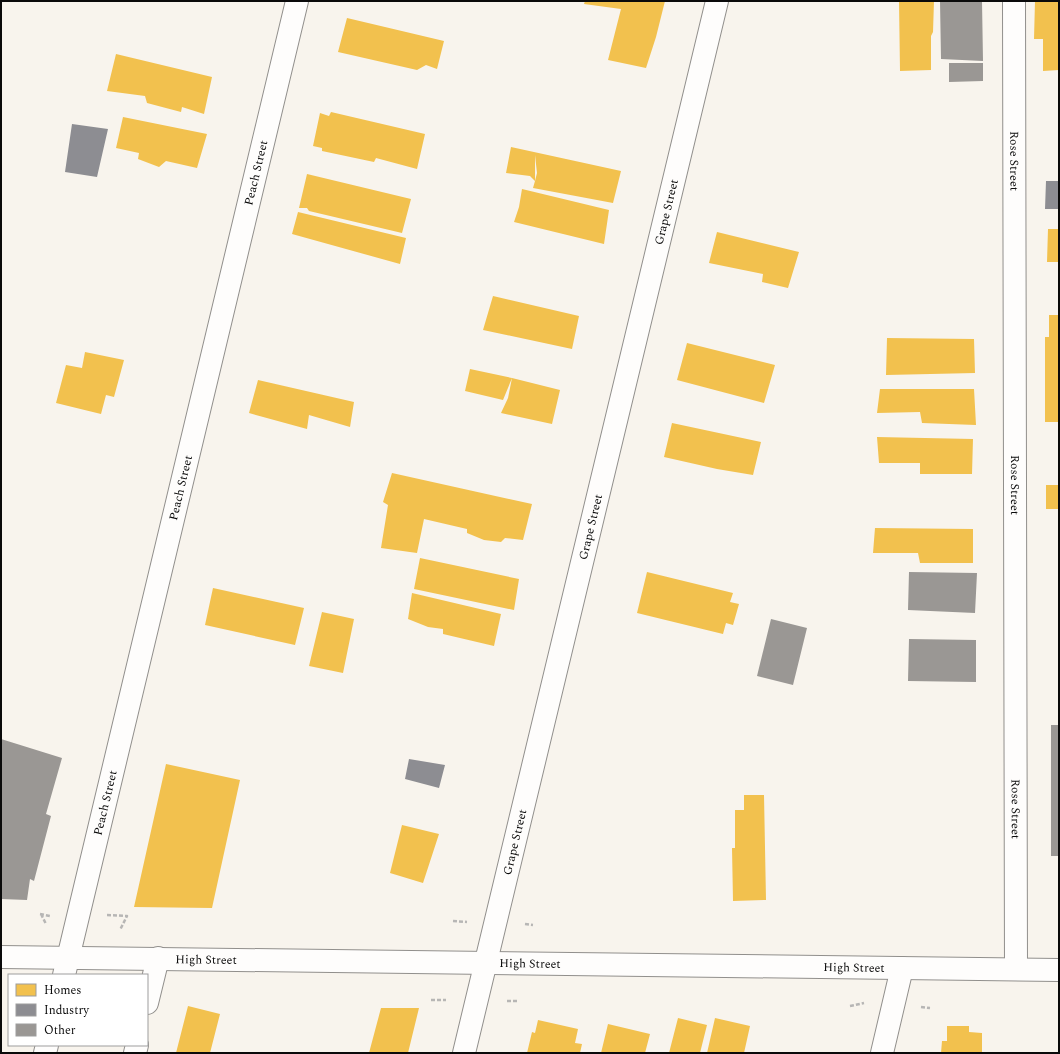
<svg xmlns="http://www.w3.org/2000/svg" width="1060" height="1054" font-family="Spectral,serif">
<rect width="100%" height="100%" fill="#f8f4ed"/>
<path fill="#f2c14e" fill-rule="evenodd" d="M585,1H665L656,37L646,68L608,60L621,9L584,4Z
M899,1H934L933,32L931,36V70L900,71Z
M1035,1H1059V70L1043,71V39H1034Z
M347,18L444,41L437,69L426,65L417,70L338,52Z
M116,54L212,77L204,114L182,107L181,112L147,103L145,96L107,91Z
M331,112L425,134L417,169L376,158L374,162L322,151V148L313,146L320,113L329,116Z
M123,117L207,134L197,168L166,161L159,167L138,159L139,153L116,148Z
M511,147L621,171L613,203L533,188L535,181L530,176L506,173ZM535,155L537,173L535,181Z
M307,174L411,199L402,233L309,211L307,208H299Z
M522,189L609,210L604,244L514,222L519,207Z
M298,212L406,238L400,264L292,234Z
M1048,229H1059V262H1047Z
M717,232L799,252L788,288L762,282L763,274L709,263Z
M493,296L579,316L572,349L483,330Z
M1049,315H1059V422H1045V337H1049Z
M887,338L974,339L975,373L886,375Z
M687,343L775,365L764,403L677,380Z
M85,352L124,360L114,397L106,395L101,414L56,403L66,365L82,368Z
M470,369L512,378L503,400L465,391Z
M512,378L560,390L552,424L501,413L508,398Z
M258,380L354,402L350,427L309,415L307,429L249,413Z
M880,389H974L976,425L922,423L920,412L877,413Z
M672,423L761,442L753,475L717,469L664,457Z
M877,437L973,439L972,474H920V463H879Z
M392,473L532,504L523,540L505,538L501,542L484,540L467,533V529L424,519L417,553L381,548L388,505L383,502Z
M1046,485H1059V509H1046Z
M875,528L973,529V563H920L918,553H873Z
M420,558L519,579L514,610L414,589Z
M647,572L733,593L730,602L739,604L733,625L726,623L723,634L637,613Z
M213,588L304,608L295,645L205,625Z
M412,593L501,614L494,646L443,634V629L428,627L408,619Z
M322,612L354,619L343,673L309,666Z
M166,764L240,780L212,908L134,907Z
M744,795H764L766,900L733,901L732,848H735V810H744Z
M402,825L439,834L423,883L390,873Z
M188,1006L220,1014L210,1053H176Z
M381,1008H419L408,1053H369Z
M678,1018L707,1025L700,1053H669Z
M715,1018L750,1026L744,1053H707Z
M538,1020L578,1029L575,1043L582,1044L580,1053H527L532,1032L535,1033Z
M608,1024L650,1034L645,1053H601Z
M947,1026H969V1032L982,1033V1053H941L942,1041H947Z"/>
<path fill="#8d8d92" d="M72,124L108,129L97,177L65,172Z
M1046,181H1059V209H1045Z
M409,759L445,765L439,788L405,779Z"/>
<path fill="#9a9794" d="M940,1H982L983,61L941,59Z
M949,63H983V81L949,82Z
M909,572L977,573L975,613L908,610Z
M771,619L807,628L793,685L757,676Z
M909,639L976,640V682L908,681Z
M1051,725H1059V856H1051Z
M1,739L62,758L46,814L51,816L34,881L30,879L27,900L1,899Z"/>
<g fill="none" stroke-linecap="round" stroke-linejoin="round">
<g stroke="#918f8c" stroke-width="24">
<g id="minor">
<path id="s1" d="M1014,1L1016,969"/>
<path id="s2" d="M1,957L1059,970"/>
<path id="s3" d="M64,975L297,1"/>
<path d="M147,1003L158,958"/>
<path d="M45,1053L47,1045"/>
<path d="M135,1053L137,1045"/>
<path id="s4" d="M464,1053L717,1"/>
<path d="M882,1053L902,968"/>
</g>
</g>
<path stroke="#b7b6b5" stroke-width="2.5" stroke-dasharray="4 2" stroke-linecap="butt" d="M40,914L50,916
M41,914L46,924
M107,915L127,916L120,930
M453,921L467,922
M525,924L533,925
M431,1000H446
M507,1001H517
M850,1006L864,1003
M921,1007L930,1008"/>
<use href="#minor" stroke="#fefdfc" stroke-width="22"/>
</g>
<g text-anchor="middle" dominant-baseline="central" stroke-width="4" stroke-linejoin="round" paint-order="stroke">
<g font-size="12" fill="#0a0a0a" stroke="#fff">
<text stroke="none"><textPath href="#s1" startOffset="160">Rose Street</textPath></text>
<text stroke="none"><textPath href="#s3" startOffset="825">Peach Street</textPath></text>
<text stroke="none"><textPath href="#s4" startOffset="865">Grape Street</textPath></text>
<text stroke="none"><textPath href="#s1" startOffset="484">Rose Street</textPath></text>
<text stroke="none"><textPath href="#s3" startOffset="501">Peach Street</textPath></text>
<text stroke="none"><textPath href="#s4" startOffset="541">Grape Street</textPath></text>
<text stroke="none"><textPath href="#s3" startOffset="177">Peach Street</textPath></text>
<text stroke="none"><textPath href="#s1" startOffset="808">Rose Street</textPath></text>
<text stroke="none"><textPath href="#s4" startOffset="217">Grape Street</textPath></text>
<text stroke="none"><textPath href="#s2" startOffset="205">High Street</textPath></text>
<text stroke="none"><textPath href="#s2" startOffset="529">High Street</textPath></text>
<text stroke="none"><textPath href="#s2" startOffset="853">High Street</textPath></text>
</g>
</g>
<rect width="1060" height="1054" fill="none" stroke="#0a0a0a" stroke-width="4"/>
<rect x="8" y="974" width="140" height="72" fill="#ffffff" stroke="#9d9d9d"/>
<rect x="16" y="984" width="20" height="12" fill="#f2c14e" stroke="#9d9d9d"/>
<text x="44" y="994" font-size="12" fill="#0a0a0a">Homes</text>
<rect x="16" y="1004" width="20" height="12" fill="#8d8d92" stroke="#9d9d9d"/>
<text x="44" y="1014" font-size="12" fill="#0a0a0a">Industry</text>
<rect x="16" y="1024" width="20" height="12" fill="#9a9794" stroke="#9d9d9d"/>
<text x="44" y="1034" font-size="12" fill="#0a0a0a">Other</text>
</svg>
